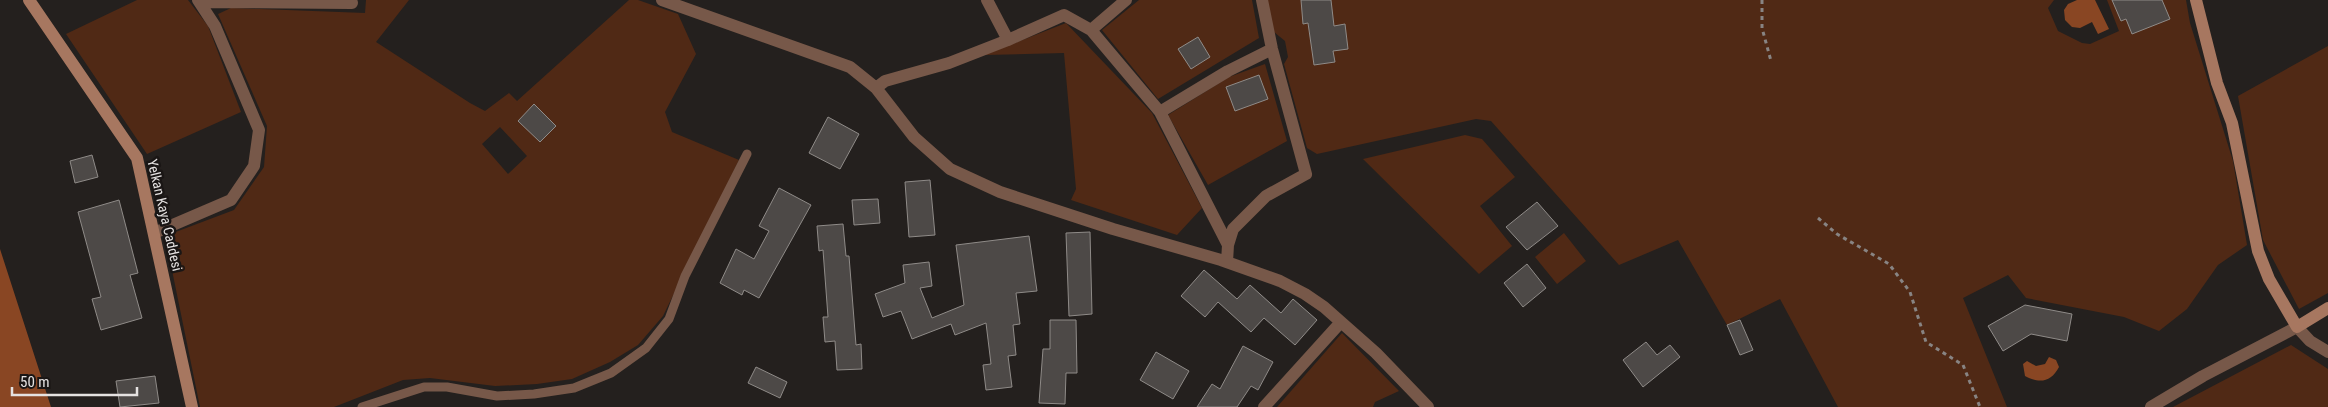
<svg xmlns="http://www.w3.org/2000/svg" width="2328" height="407" font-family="'Roboto Condensed',sans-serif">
<rect width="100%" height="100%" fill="#24201e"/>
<path fill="#502915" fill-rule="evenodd" d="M137,0H188L208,26L241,112L147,154L66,34Z
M366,0H409L376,42L470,103L485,111L509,93L517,101L629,0H638L678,14L696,54L665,112L672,132L739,160L663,316L638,345L610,362L572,379L537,384L495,386L430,378L403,380L334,407H200L165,236L234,210L264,167L267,126L218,14L231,8L365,13ZM500,127L527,156L508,174L482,144Z
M1139,0H1252L1259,38L1158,99L1102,30Z
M1267,0H2054L2048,8L2058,31L2082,43L2090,44L2119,31L2107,0H2186L2190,23L2233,161L2247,245L2218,265L2187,309L2159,331L2124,317L2026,298L2008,275L1963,298L2007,407H1838L1780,299L1727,325L1678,240L1619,265L1491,121L1476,119L1317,154L1307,148L1284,64L1288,57L1285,41L1274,32Z
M1066,23L1152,113L1202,208L1177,235L1071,200L1076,189L1064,53L984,55Z
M2328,46V293L2299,309L2263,240L2238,96Z
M1265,64L1287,141L1208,185L1168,115L1229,77Z
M1465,135L1482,139L1515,177L1480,206L1512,246L1479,274L1363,159Z
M1564,233L1586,261L1557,284L1535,257Z
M1342,333L1399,391L1375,402L1373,407H1277Z
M2291,345L2328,369V407H2173Z"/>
<path fill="#894623" d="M2077,0H2095L2109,29L2098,34L2092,22L2080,28L2072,27L2065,20L2064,10L2068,4Z
M0,249L51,407H0Z
M2049,357L2056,360L2059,367C2051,382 2040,384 2025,376L2023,364L2027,361L2036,366L2045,364Z"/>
<path fill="#4d4947" stroke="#8f8b88" d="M1301,0H1331L1334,26L1345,24L1348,49L1333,51L1335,62L1314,65L1308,23L1303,24Z
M2112,0H2162L2170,19L2132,34L2126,19L2121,21Z
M1198,37L1210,57L1191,69L1178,49Z
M1259,75L1268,99L1235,111L1226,87Z
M534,104L556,126L540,142L518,121Z
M828,117L859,134L840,169L809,153Z
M92,155L98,177L75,183L70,161Z
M930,180L935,235L909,237L905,182Z
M779,188L811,205L759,298L744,290L742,295L720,283L736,249L754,259L769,231L759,226Z
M878,199L880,223L854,225L852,200Z
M119,200L138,273L130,275L142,318L101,330L92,299L101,297L78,212Z
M1537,202L1558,226L1527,250L1506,227Z
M843,224L846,256H849L856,345L861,344L862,369L837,370L835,341L825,342L823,317H828L823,250L819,251L817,226Z
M1090,232L1092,314L1069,316L1066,233Z
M1029,236L1037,291L1016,293L1020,324L1013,325L1016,355L1008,356L1012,387L986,390L983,365L991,364L986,323L955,335L951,324L912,339L901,311L883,317L875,294L905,283L903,265L929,262L932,286L920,288L932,318L964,305L956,245Z
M1527,264L1546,288L1523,307L1504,283Z
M1204,270L1237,299L1250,285L1281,313L1293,299L1317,320L1295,345L1264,318L1251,332L1218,302L1205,317L1181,296Z
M2025,305L2072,314L2067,341L2031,334L2003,351L1988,326Z
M1050,320H1076L1077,373H1066L1065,404L1039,403L1043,349H1050Z
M1740,320L1753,350L1740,355L1727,325Z
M1646,342L1657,355L1670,345L1680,357L1643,387L1623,360Z
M1243,346L1273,362L1258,390L1251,386L1237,407H1197L1212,384L1220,389Z
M1156,352L1189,371L1173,399L1140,380Z
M756,367L787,382L780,398L748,383Z
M155,376L159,403L120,407L116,381Z"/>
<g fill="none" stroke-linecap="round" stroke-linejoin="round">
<path stroke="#888483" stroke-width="3" stroke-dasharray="4 4" stroke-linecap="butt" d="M1762,0V28L1771,61
M1818,218L1837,234L1889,264L1910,292L1926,342L1963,365L1980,407"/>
<path stroke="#775849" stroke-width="9" d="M362,407L424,387H447L497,396L534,394L574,388L611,373L646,348L669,319L685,276L747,154"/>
<path stroke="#775849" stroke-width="12" d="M662,0L850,67L876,88L914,137L950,169L1000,192L1113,229L1221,260L1280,281L1305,294L1324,307L1376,353L1428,407
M200,2L352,3L351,0
M1091,30L1126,0
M1008,40L1064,15L1091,30L1160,112
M876,88L885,81L949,63L1008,40L987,0
M154,233L231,200L254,166L259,130L215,26L198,0
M1228,245L1160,112L1228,71L1272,49
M1227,262L1228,245L1233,229L1266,196L1306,174L1272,49L1262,0
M1264,407L1341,322
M2151,407L2203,376L2297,327L2310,341L2328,352"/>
<path stroke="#a77760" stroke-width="12" d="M29,0L137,158L192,407
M2196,0L2217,83L2232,123L2258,251L2269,279L2297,327L2328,308"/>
</g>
<g text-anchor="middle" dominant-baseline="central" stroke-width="5" stroke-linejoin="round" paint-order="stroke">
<g font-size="14" fill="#e5e2e1" stroke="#1a1615">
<text transform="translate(165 215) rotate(77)">Yelkan Kaya Caddesi</text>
</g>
</g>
<path d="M12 387v8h125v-8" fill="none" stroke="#e5e2e1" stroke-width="2.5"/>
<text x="20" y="387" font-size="15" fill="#e5e2e1" stroke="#1a1615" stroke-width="4" paint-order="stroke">50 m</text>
</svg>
